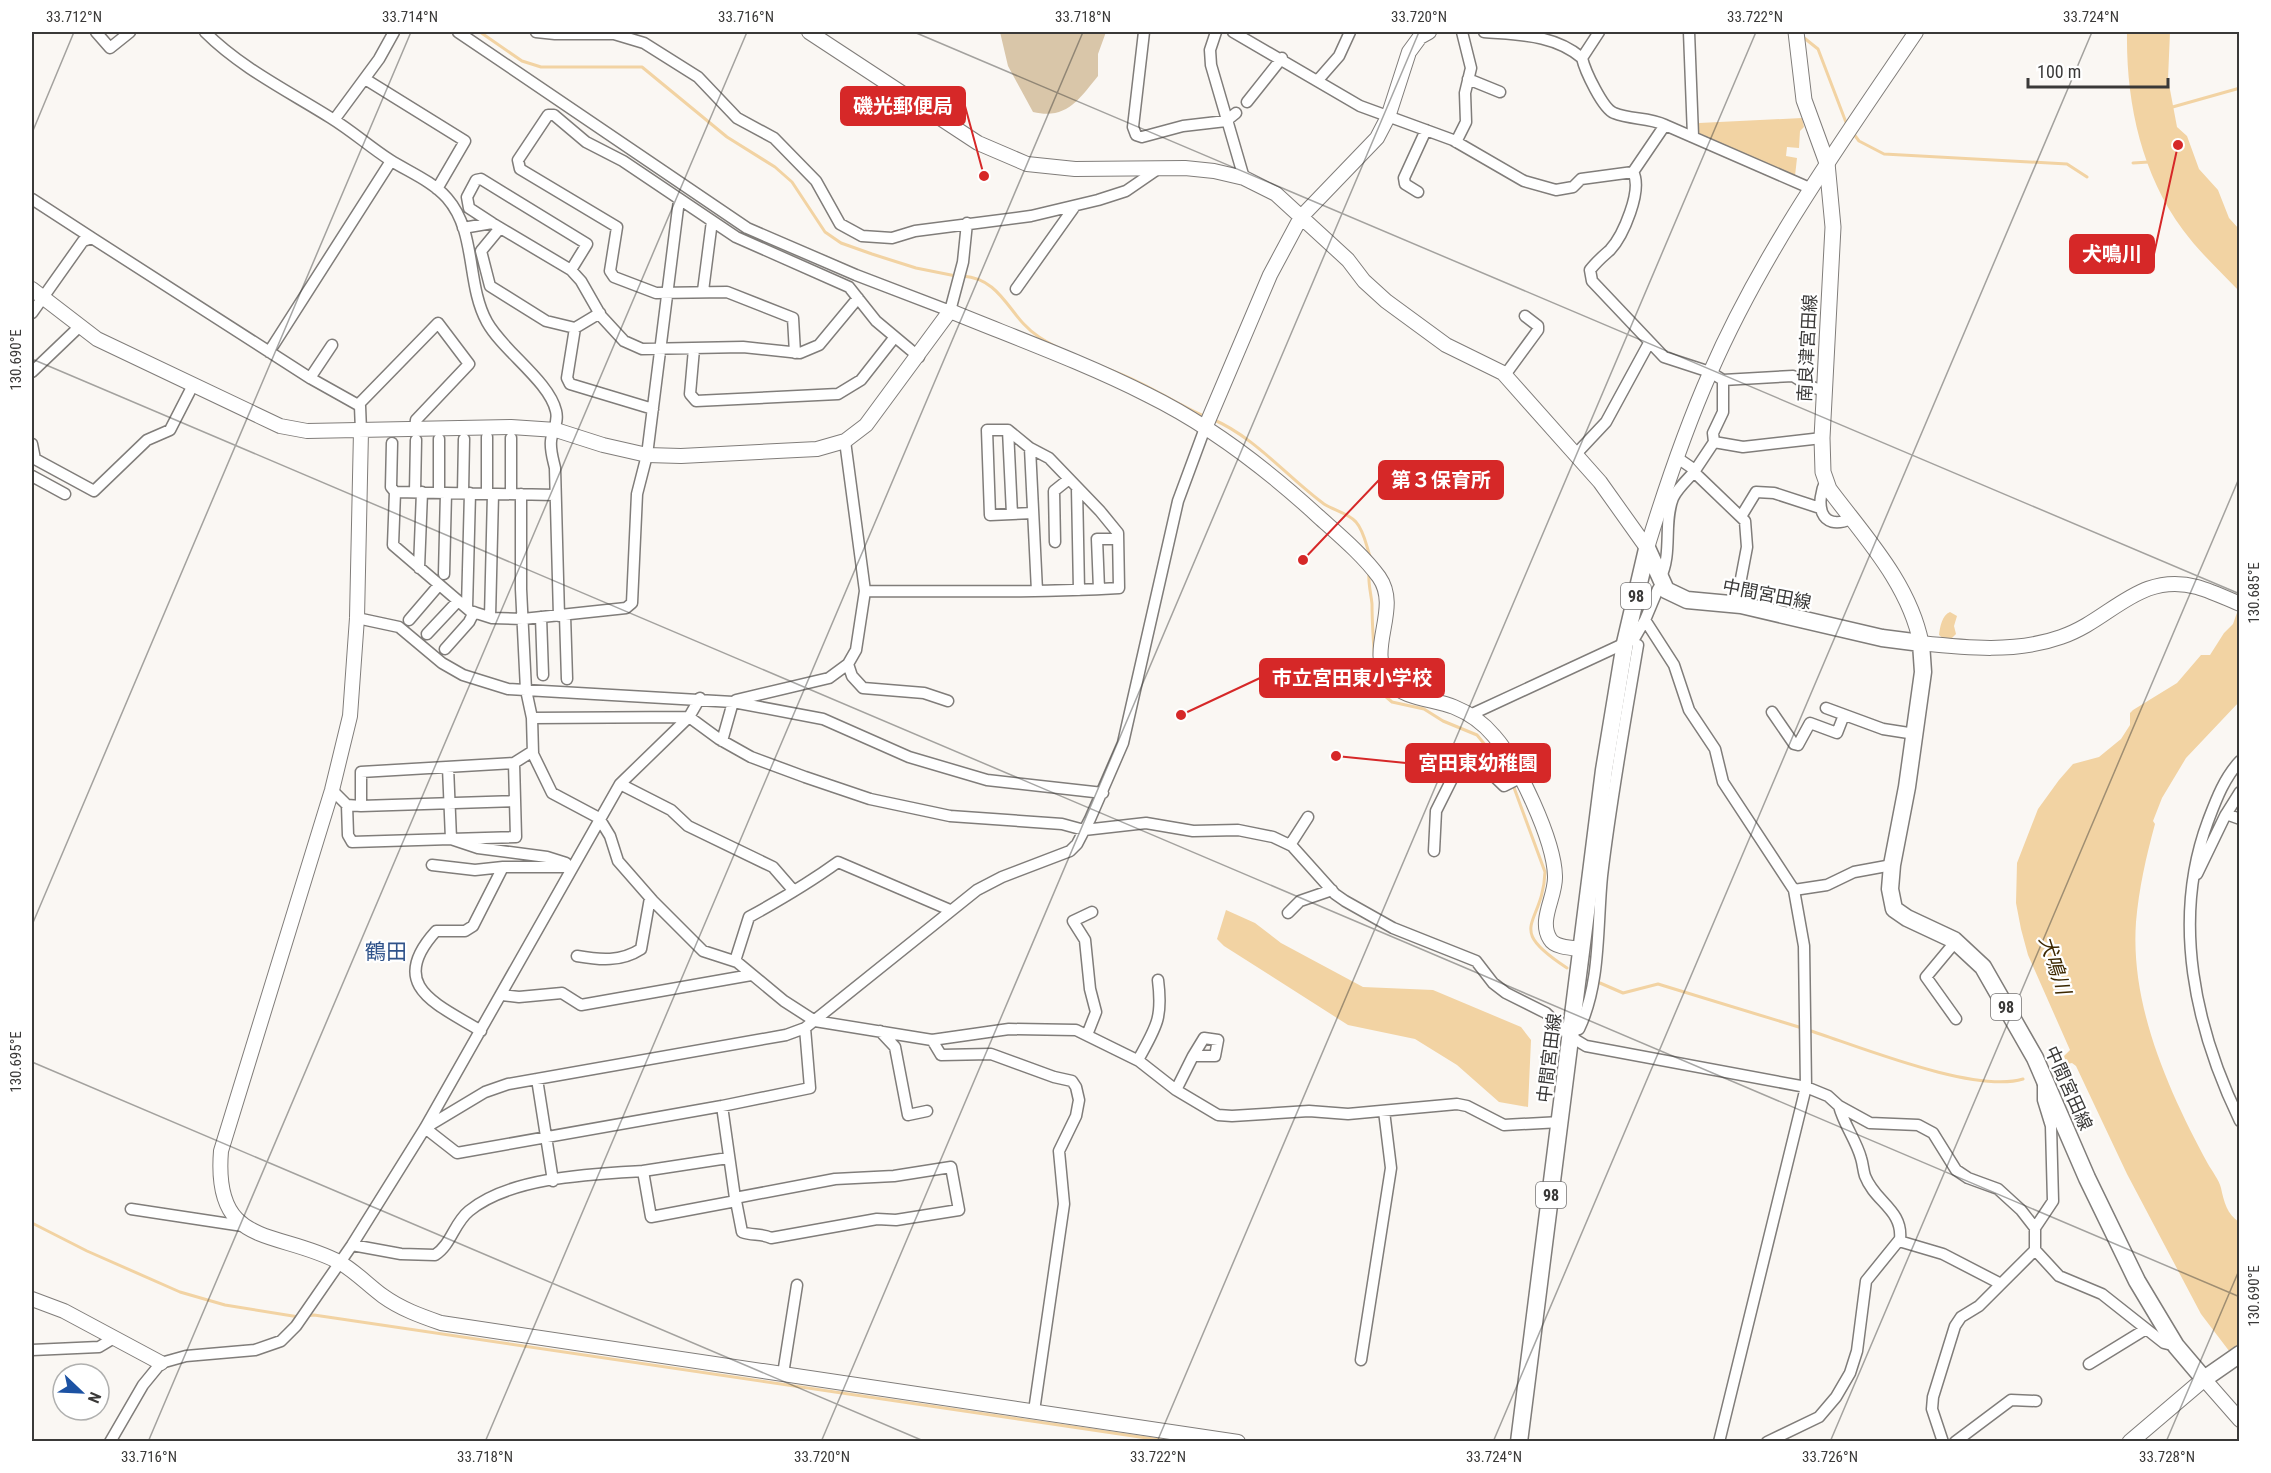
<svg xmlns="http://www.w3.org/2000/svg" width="2271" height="1473" font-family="'Roboto Condensed','Noto Sans JP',sans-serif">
<rect width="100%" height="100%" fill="#faf7f3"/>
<path fill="#d9c6a9" d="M1000,32H1106L1098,54V76C1079,99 1067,120 1033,112L1008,66Z"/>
<path fill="#f2d3a3" d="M2127,32H2170L2168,79L2177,127L2187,136L2199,169L2218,190L2229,218L2239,229V291C2220,271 2200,253 2183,230C2141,173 2126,102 2127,32Z
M1802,118L1804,127L1800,131L1799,148L1787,147L1786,156L1797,158L1795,176L1699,134V123Z
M2239,607V702L2186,758L2162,798L2153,821L2155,824C2146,857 2139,888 2136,922C2130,1006 2169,1092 2208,1164C2212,1171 2219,1180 2221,1188C2224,1202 2227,1214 2239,1222V1364L2201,1314L2127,1174L2076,1066L2072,1063L2067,1064L2064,1056L2070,1050L2028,955L2021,929L2016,903L2017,863L2038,809L2059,780L2073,764L2099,757L2121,739L2130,725V713L2133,710L2177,683L2201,655H2210L2224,633L2233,624Z
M1950,612L1957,616L1954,626L1956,634L1952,638L1944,639L1939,635C1940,627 1942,615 1950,612Z
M1226,910L1255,923L1281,943L1363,987L1433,990L1521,1027L1531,1040L1528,1107L1499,1102L1457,1065L1415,1039L1348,1025L1224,946L1217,939Z"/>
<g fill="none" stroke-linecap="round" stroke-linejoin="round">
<path stroke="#f2d3a3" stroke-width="3" d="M480,32L522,61L541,67H642L727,137L775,167L792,182L825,232L841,243L872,254L916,268L956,276
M1803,37L1818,49L1847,125
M2169,108L2240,88
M1853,133L1859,141L1884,154L2067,164L2087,177
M2133,163L2149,162
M963,276C1003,279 1009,318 1039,337C1068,356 1105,366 1136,381C1160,392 1182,407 1206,417
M1212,419C1255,437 1287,477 1324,504C1333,510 1350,514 1356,522C1364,531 1366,545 1370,556
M1369,572C1368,584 1371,593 1372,604C1372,633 1375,661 1377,689L1392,702L1424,709L1443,721L1477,735L1509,774L1545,872C1543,927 1503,926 1567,968
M1600,983L1623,993L1658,984L1802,1028
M1808,1030C1858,1046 1975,1094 2023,1079
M32,1223L87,1251L180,1292L225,1305L299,1317
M306,1316L314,1315L1174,1442"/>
<g stroke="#807d7a" stroke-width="13">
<path id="minor" d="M96,32L110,48L130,32
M205,32C241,68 288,91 331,118C352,131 370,147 390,160C409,172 432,181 447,198C477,232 466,284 487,322C503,351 549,381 556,411C559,423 552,430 551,441C550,450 553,459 555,468L559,616
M458,32L747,228L856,275L950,311L963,262L967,223
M536,32L555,34H614L644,43L698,77L737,118L774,138L816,181L840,224L862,236L892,238L915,231L1031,216L1098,200L1126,191L1158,169
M1144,32L1133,127L1136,135L1142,137L1183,126L1226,121L1236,113
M1216,32L1210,50L1211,65L1244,178
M1233,32L1360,106L1453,140L1524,181L1556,190L1573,187L1581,179L1633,172
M1484,32C1518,35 1554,34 1582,58
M1599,32L1582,58C1585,71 1603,109 1614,113C1631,120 1648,117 1665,125
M1689,32L1693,136
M365,79L465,141L437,189
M1468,79L1500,92
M1318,80L1339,56L1350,32
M1247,102L1282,58
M334,120L379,59L394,32
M1456,142L1466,122L1465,93L1471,68L1462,32
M1633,172C1643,190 1623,236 1610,250C1602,257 1596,262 1590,270L1592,281L1664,357L1710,372L1723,380L1793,376L1809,386L1824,391
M1633,172L1665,125L1812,189
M1418,192L1405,184L1404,178L1426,130
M32,199L92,238
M492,223L469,208L467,197L476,180L481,179L587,244L571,270
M463,228L492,223L571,270L581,281L601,316L624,341L642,349L743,347L800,353L819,345L858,298
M500,228L481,251L490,286L546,321L575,328L600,313
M1016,289L1075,206
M703,291L712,221
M32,313L83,241L92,238L310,378L360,406L361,431
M575,328L567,378L570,384L653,409
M694,349L690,394L696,401L838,394L861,380L894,338
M269,352L391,161
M795,353L793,318L727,292L656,293L614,277L610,271L617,227L520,169L518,160L548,115H554L586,142L623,161L736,237L849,287L876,321L919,357
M32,372L79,327
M1505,375L1538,330V326L1525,316
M310,378L332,345
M1723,380V412L1713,433L1714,442L1743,447L1822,438
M358,405L438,323L469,364L416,420L415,429
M1008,430L1012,514
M439,439V493
M1714,442L1694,472L1745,521L1747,547L1736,605
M392,443L391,487L395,492
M32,444L35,459L94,491L147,440L170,430L192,387
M1030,448L1008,430H987L990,515L1033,513
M1575,455L1606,422L1649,343
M1676,457L1695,470
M32,476L65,494
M1826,480C1815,503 1819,532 1851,519
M1077,488L1079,590
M415,492L416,440
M463,493L464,439
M487,494V437
M511,494V438
M521,494V589L526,690L532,718L533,754L552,793L599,818L610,836L618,861L653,901L703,951L737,962L784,1001L815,1021L932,1040L1009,1029L1076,1030L1139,1061L1176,1090L1218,1115L1232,1116L1309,1111L1348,1114L1457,1104L1467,1106L1504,1125L1561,1122
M555,495L395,492L393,545L470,611L492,618L523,619L626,608L632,603L637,494L647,455L679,200
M1742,515L1756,492L1774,493L1820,508
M1055,542L1054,491L1069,479
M419,568L422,492
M444,574L446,493
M1660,579C1673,553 1663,524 1673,498C1677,489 1687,480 1694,472
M1099,589L1097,539H1118
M865,591C950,591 1035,593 1119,588L1118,533L1100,511L1049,458L1030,448L1037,591
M467,608L470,493
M565,615L567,679
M490,617L493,494
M541,617L543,675
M357,618L399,627L442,663L463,675L508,689L733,702L823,719L909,757L987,780L1103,793
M409,620L439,585
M1645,620L1658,589
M427,634L458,601
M445,649L469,622L474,612
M848,664L852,676L863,688L924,693L948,701
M736,700L829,678L848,664L856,650L865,591L845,441
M1826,708L1883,729L1915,734
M1772,712L1794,744L1798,745L1810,723L1837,733L1844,715
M1470,715L1634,639L1645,620L1674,665L1689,710L1715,749L1723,782L1794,890L1804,946L1806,1087L1719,1442
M532,718L689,717L719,739L751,757L805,777L870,799L950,816L1062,824L1084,830L1146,823L1193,831L1238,830L1273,837L1292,846L1335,894L1345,901L1393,928L1476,961L1493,983L1506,993L1546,1013L1571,1037L1586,1046L1806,1087L1828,1096L1839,1106L1870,1123L1918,1125L1933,1133L1956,1170L1968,1178L1998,1189L2021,1210L2035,1228
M722,741L733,702
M2240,761C2224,778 2216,800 2208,821C2171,920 2195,1028 2240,1121
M514,763L533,751
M620,784L671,810L688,826L773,867L793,890
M332,790L347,805L348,835L352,842L451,839L478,848L547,857L566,863
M347,805L361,806V772L514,763L516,837L451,839L448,767
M361,806L515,801
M2226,814L2240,819
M1290,845L1308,817
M1434,851L1436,811L1463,757L1473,756L1504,786L1522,777
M432,865L475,870L503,867
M2197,874L2225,816L2240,792
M1794,890L1827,885L1854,872L1892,865
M1288,913L1300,901L1332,890
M1956,941L1926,977L1956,1019
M577,956C600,960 621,962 641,949L650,898
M735,961L749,917C780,900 809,883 838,862L950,910
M502,995L519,997L562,993L581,1005L751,975
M1579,1029C1601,983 1597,926 1602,876C1611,799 1625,722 1638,645
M481,1031C437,1004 386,986 436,931H465L473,926L503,867H571
M880,1031L895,1047L908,1115L927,1111
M1087,1035L1096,1012L1090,989L1085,940L1073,921L1092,912
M932,1040L941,1055L991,1054L1054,1077L1072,1081L1076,1087L1079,1100L1076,1116L1059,1151L1064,1204L1034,1411
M1138,1060C1156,1027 1163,1019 1158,980
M537,1079L553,1181
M2043,1084V1100L2051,1126L2053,1201L2035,1228V1250L2059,1276L2102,1294L2164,1343L2176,1346
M1176,1090L1193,1056H1215L1218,1040L1204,1038L1193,1056
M722,1106L735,1198
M425,1128L485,1092L508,1084L786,1035L805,1028L977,890L1002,877L1070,851L1077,844L1090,819L1123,743L1178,501L1205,428
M425,1128L457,1153L722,1106L810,1088L805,1028
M643,1171L728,1158
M131,1209L243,1226
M1899,1241L1943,1254L2001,1284
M352,1245L401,1254L435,1255C451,1245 454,1223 469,1211C510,1177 591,1174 643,1171L651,1217L736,1201L735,1198L835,1179L894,1176L951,1167L959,1210L896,1220L877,1219L771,1238C761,1233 752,1236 742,1232L736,1201
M32,1350L99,1347L114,1338
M1361,1360L1391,1168L1384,1111
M2089,1364L2146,1329
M783,1374L797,1285
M110,1442L143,1385L161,1363L186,1356L255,1350L281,1341L296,1326L352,1245L425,1128L620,784L689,717L700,698
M1767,1442L1819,1417L1836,1397L1850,1373L1857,1351L1866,1281L1900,1239C1903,1210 1875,1202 1865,1176C1863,1170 1863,1164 1861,1158C1856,1140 1844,1125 1839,1106
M1943,1442L1932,1409L1933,1397L1955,1326L1961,1317L1979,1306L2035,1250
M1955,1442L2011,1400L2036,1401"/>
</g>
<g stroke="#807d7a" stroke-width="16">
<path id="tertiary" d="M809,32L978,143L1027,164L1075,169L1185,168L1214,171L1244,178L1276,194L1348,260L1364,281L1386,301L1446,345L1503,373L1600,482L1647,548
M32,289L97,339L280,426L307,431L511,427L556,430L603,445L647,455L681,456L817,449L845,441L866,425L950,311C1016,338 1085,363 1148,395C1211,426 1268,470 1319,517C1339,535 1363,555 1379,577C1402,610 1364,650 1390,682C1403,699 1435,699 1454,707C1469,713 1484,724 1494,736C1518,763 1554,840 1555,876C1556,897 1538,920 1550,939C1555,948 1573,948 1582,949
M1205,428L1270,275L1301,217L1377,138L1388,117L1409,52L1420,37L1429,32
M361,431L357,618L350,716L332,790L221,1151C213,1249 276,1229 339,1262C355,1271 368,1285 383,1296C401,1309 421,1316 441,1323L1238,1442
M1647,548C1665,489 1685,430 1710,373C1763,251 1842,141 1916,32
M1921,643C1967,648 2016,653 2061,637C2111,620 2139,571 2197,587C2211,591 2226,598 2240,604
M32,1299L64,1311L161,1363
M2204,1379L2240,1420"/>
</g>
<g stroke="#807d7a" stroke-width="17">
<path id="secondary" d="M1796,32L1804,100L1827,163L1833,227L1822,438L1823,472L1829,489C1864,536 1909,583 1921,643
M2130,1442L2204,1379"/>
</g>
<g stroke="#807d7a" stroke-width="19">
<path id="primary" d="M1647,548L1666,590L1687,600L1741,605L1882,638L1921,643L1923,672L1907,787L1892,865L1890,889L1894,909L1907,918L1954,940L1983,967L2035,1058L2087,1178L2137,1281L2176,1346L2204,1379L2240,1354
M1519,1442L1604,770L1625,643L1647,549"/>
</g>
<use href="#minor" stroke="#fff" stroke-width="10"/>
<use href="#tertiary" stroke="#fff" stroke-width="14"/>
<use href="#secondary" stroke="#fff" stroke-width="15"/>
<use href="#primary" stroke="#fff" stroke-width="16"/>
</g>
<path fill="none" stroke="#3a3938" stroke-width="1.5" stroke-opacity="0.45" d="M914,32L2240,594M32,133L74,32M32,359L2240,1297M32,925L411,32M32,1062L926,1442M148,1442L747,32M485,1442L1083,32M821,1442L1419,32M1157,1442L1756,32M1493,1442L2092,32M1830,1442L2240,476M2166,1442L2240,1268"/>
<g text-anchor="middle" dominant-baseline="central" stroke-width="4.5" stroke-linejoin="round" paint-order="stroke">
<g fill="#fff" stroke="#757474" stroke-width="1.5">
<rect x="1621" y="583" width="30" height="26" rx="4.5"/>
<rect x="1991" y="994" width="30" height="26" rx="4.5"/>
<rect x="1536" y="1182" width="30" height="26" rx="4.5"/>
</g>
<g font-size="16" font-weight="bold" fill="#3a3938">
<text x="1636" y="596">98</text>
<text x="2006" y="1007">98</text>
<text x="1551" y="1195">98</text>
</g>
<g font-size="18" fill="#3a3938" stroke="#fff">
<text transform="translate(1807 348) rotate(-87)">南良津宮田線</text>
<text transform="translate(1767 594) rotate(11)">中間宮田線</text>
<text transform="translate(1549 1058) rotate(-83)">中間宮田線</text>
<text transform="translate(2069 1088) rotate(66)">中間宮田線</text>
</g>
<g font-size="20" font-style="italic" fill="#3d2800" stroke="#fff">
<text transform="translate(2055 965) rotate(72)">犬鳴川</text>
</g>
<g font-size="21" fill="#2f528a" stroke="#fff">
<text x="386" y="952">鶴田</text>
</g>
</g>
<path fill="none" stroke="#d62828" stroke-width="2" d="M984 176L965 106M2178 145L2154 254M1303 560L1379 480M1181 715L1260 678M1336 756L1406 763"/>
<g fill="#d62828" stroke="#fff" stroke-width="2">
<circle cx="984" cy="176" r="6"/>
<circle cx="2178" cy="145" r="6"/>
<circle cx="1303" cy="560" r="6"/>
<circle cx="1181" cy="715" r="6"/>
<circle cx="1336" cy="756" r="6"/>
</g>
<g fill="#d62828" stroke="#d62828" stroke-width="2">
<rect x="841" y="87" width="124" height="38" rx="6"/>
<rect x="2070" y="235" width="84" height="38" rx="6"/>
<rect x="1379" y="461" width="124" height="38" rx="6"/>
<rect x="1260" y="659" width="184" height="38" rx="6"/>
<rect x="1406" y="744" width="144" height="38" rx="6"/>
</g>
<g font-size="20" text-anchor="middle" font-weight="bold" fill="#fff">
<text x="903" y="113">磯光郵便局</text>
<text x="2112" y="261">犬鳴川</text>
<text x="1441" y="487">第３保育所</text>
<text x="1352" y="685">市立宮田東小学校</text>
<text x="1478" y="770">宮田東幼稚園</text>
</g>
<rect width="2271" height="1473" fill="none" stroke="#ffffff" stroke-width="66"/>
<g transform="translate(81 1392) rotate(113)"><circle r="28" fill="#ffffff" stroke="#b0b0af" stroke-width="1.5"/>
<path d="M0-4.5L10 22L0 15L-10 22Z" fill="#1c52a3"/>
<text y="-9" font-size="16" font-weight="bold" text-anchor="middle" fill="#3a3938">N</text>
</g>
<path d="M2028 78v9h140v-9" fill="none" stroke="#3a3938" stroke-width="3"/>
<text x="2037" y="78" font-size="18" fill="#3a3938" stroke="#ffffff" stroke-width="4.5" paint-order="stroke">100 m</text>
<rect x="33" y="33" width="2205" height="1407" fill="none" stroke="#3a3938" stroke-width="2"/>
<g font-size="15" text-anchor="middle" fill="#3a3938">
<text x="74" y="22">33.712°N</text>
<text x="410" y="22">33.714°N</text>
<text x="746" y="22">33.716°N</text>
<text x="1083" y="22">33.718°N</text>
<text x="1419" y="22">33.720°N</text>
<text x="1755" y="22">33.722°N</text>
<text x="2091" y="22">33.724°N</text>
<text transform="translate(16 360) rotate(-90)" y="5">130.690°E</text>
<text transform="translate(2254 593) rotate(-90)" y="5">130.685°E</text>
<text transform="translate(16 1062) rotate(-90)" y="5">130.695°E</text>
<text transform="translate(2254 1296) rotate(-90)" y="5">130.690°E</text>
<text x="149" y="1462">33.716°N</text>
<text x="485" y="1462">33.718°N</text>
<text x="822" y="1462">33.720°N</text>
<text x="1158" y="1462">33.722°N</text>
<text x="1494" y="1462">33.724°N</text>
<text x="1830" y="1462">33.726°N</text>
<text x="2167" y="1462">33.728°N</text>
</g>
</svg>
